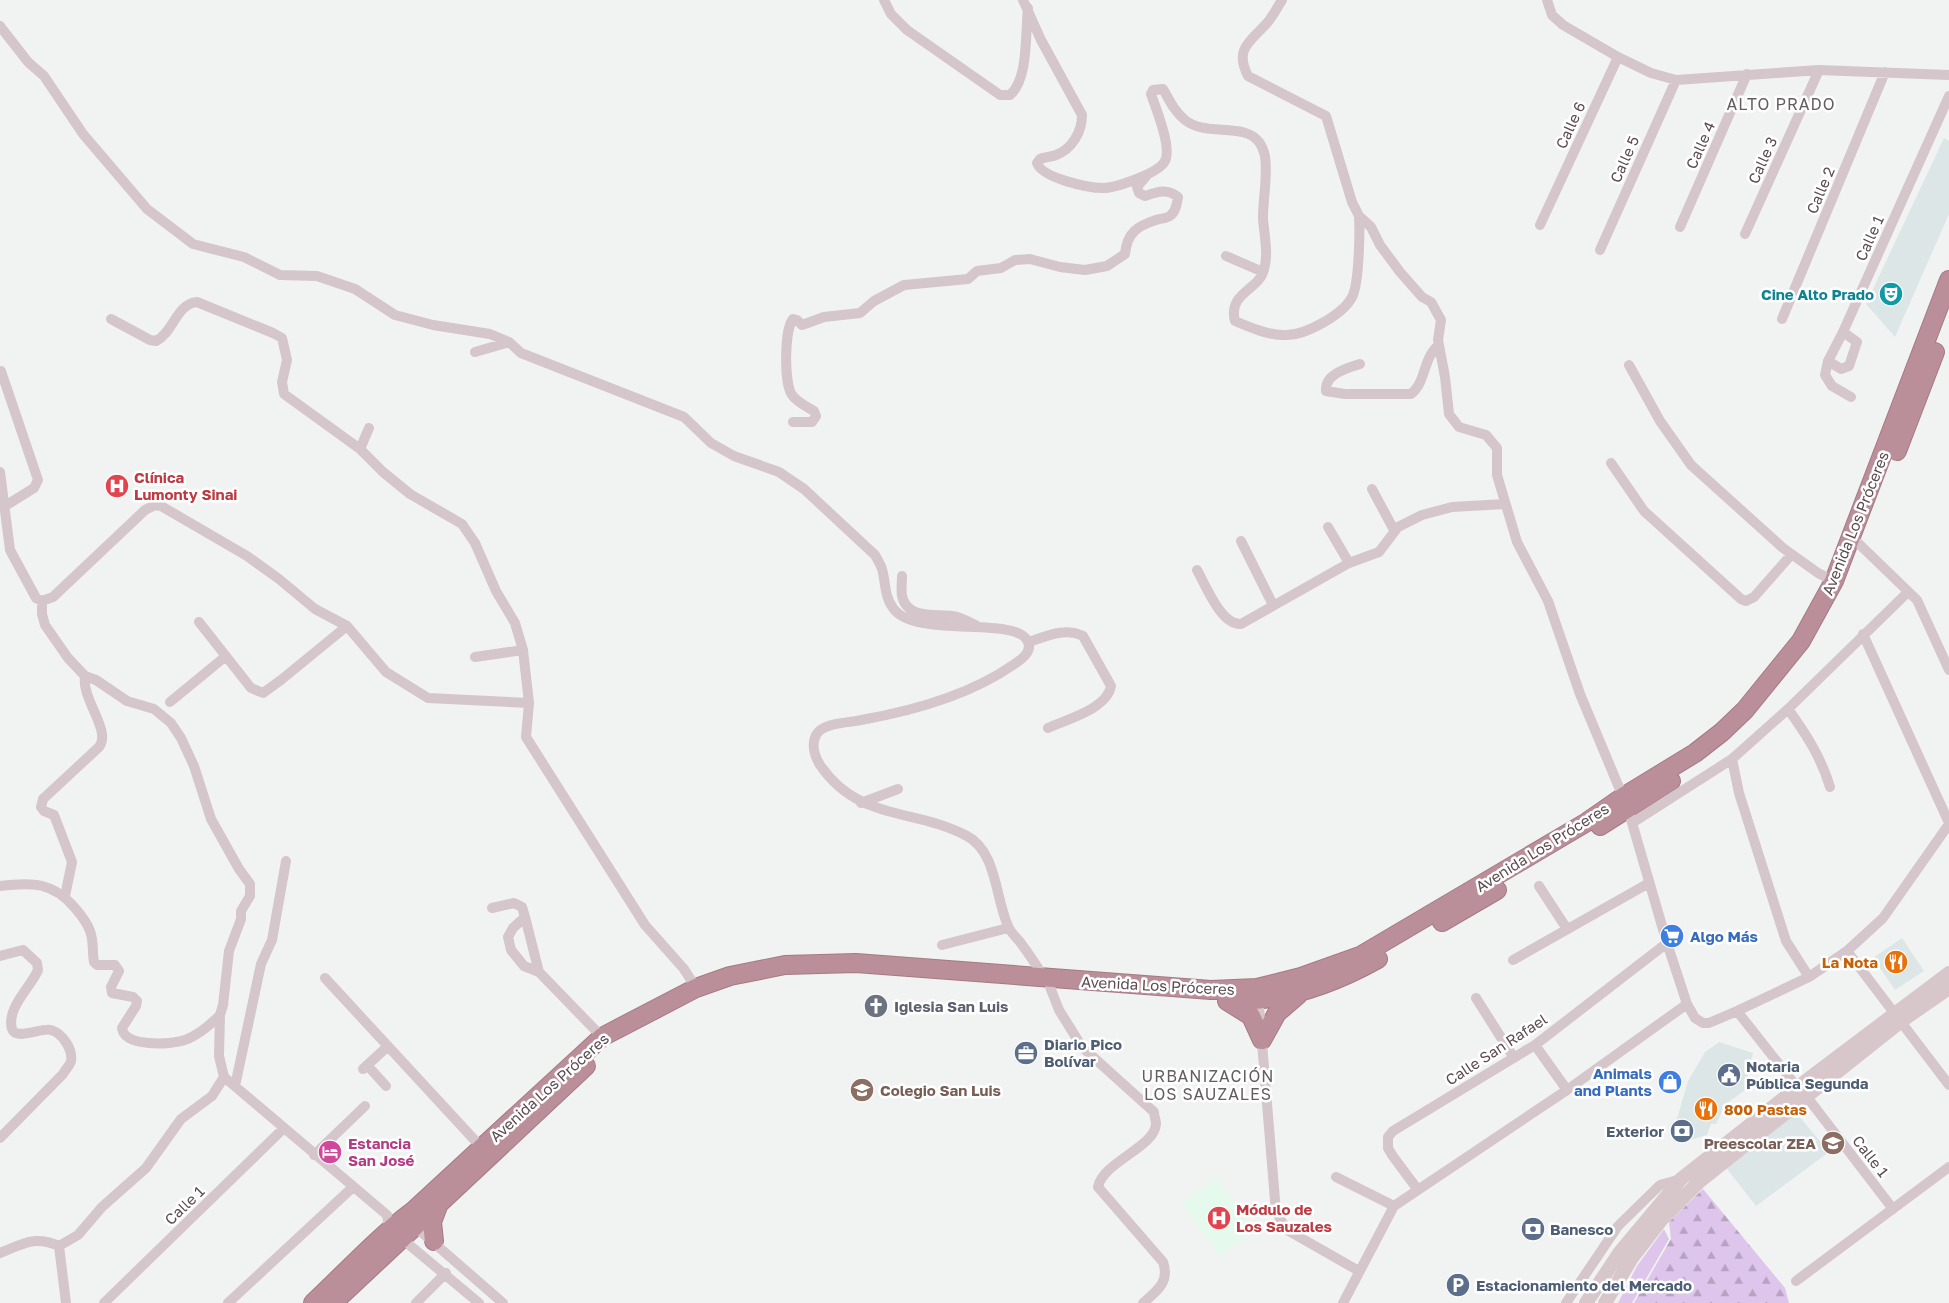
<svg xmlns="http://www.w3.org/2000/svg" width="1949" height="1303" font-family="'Golos Text',sans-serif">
<defs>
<pattern id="forest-firs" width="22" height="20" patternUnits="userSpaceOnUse" patternTransform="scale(1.25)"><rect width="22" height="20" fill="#ddc5eb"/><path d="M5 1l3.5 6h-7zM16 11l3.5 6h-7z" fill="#b6a2c1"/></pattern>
</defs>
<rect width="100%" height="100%" fill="#f1f3f2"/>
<path fill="#dce6e6" d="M1944,138L1949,141V214L1895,337L1866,304Z
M1902,938L1924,971L1895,990L1873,958Z
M1719,1042L1753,1053L1745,1090L1725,1105L1716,1124H1711L1707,1135L1687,1141L1677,1138L1682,1124L1676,1122L1688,1081L1705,1052Z
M1794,1110L1829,1152L1756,1206L1724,1165Z"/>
<path fill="#e5f9ec" d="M1216,1177L1255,1232L1220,1256L1182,1204Z"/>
<path fill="url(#forest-firs)" d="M1703,1189L1785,1288L1789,1303H1634L1671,1239L1669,1222Z"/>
<path fill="#ddc5eb" d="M1664,1229L1669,1239L1632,1303H1618L1637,1266Z"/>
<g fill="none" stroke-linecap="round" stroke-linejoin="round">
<g stroke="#a57a84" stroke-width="20">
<path id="highway" d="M1897,451L1935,352
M1600,826L1671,781
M1442,922L1497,890
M1227,1001L1251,1016L1262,1040
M1239,1001C1289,1000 1335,983 1378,959
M1262,1040L1277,1013L1298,995
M434,1241L432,1222L438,1206
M313,1303C346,1272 377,1238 413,1211L602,1037L696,988L730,976L785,965L856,963L1211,990L1257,988L1301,977L1360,956L1587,822L1623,797L1695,753L1722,732L1745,710L1801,641L1834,581L1949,280
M333,1303L586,1066"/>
</g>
<path stroke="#d4c6ca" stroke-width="10" d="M884,0L891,14L907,30L1000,95H1010C1029,79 1025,32 1028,8
M1023,0L1041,40L1082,115C1082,132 1072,149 1056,155C1051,157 1045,157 1040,159L1037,163C1042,178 1088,188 1103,188C1116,188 1159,173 1165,161C1172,147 1156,109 1151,94L1153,90L1163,89C1170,101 1174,111 1185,120C1206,137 1244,122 1259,142C1262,146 1264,152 1265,156C1268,176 1263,197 1263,218C1264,236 1270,257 1262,275C1255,290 1228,295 1235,321C1249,327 1270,336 1286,335C1306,335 1345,314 1353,295C1359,280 1360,233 1359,216
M1282,0C1277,8 1273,16 1267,23C1250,42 1234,49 1248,76L1326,116L1352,202L1359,216L1371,227L1380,245L1400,272L1422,297L1431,302L1441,320L1438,340L1445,377L1449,414L1459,427L1486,435L1497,448V475L1517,542L1548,601L1580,694L1628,809L1667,943L1687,1004L1695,1018L1703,1023H1709L1737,1011L1809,977L1847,951L1883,918L1949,824
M1547,0L1552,15L1563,25L1618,57L1651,73L1676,80L1819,70L1949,75
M0,26L28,62L44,76L83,134L147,209L193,244L244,257L280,275L317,276L355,289L395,315L433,325L490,334L509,342L521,353L684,417L711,443L734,456L779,472L804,489L875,555C877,559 881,565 882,569C886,583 884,596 893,608C914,639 1013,616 1027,640C1034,651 1021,660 1013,665C970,695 912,711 861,720C849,723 823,722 816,735C811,745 815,757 820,765C859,822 915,808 967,836C997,852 995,897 1008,926C1010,932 1016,937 1020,942C1029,954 1037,966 1045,979
M1540,225L1618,57
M1680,227L1747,74
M1745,234L1819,70
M1600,250L1676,80
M1226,256L1263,272
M111,319L150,340L156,341C174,332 176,304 197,302L273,333L282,338L287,360L282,382L284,394L360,449L383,472L410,494L462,524L475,543L496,591L515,623L523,650L529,703L526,737L645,925L684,969L696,988
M1782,319L1885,72
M1843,332L1828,361L1825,375L1832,386L1851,397
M475,352L509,342
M1828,361L1841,369L1849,366L1857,342L1843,332L1949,96
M1360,364C1348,368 1324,374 1326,391L1345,394H1411C1426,383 1423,357 1439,345
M1629,365L1660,421L1691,465L1783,548L1818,573L1834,581
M1,371L38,480L34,488L5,506
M793,422H812L816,416L814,411C806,406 798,403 792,395C784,384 784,330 793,319L797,320L802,325L824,317L860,313L874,301L904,285L968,279L977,271L1001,268L1015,260L1030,259L1060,267L1085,270L1107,266L1125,254C1127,233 1137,226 1156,220C1161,218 1167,219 1171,215C1176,211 1177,203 1178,197C1167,188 1157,192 1145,196L1139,193L1137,187L1148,174
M360,449L369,428
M1611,463L1644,511L1741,599L1746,601L1754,597L1791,555
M0,472L10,550L36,598L42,601L53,597L145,510L155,505L161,506L247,556L279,579L315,609L347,626L386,672L428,698L529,703
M1372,489L1394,530
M1328,527L1349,563
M1241,541L1273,605
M1858,543L1917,600L1949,670
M1197,570C1206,586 1221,625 1241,624L1349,563L1379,552L1398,527L1422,515L1452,507L1505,504
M902,576C902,582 901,590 902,596C907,619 935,614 952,616C961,617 969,622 977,626
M42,601V614L45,625L68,658L85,676L96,680L127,701L154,709L171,723L181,738L194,766L211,819L239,869L250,884V896L241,911V919L229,951L223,1005L220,1015
M199,622L251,688L263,693L281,680L347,626
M1863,634L1949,823
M1029,642C1047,636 1065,627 1083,636L1111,686C1107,709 1067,719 1048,728
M475,657L523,650
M170,702L226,656
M1788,709C1806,734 1821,757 1830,787
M1732,759L1739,793L1786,941L1809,977
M861,803L898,789
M1632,823L1732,759L1788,709L1908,592
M0,886C32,882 53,882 75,908C81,915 87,922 90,931C94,941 92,952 94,962L97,965H115L119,971L111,987L112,993L133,997L137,1001L136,1006L122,1028C124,1047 170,1045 185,1040C199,1035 210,1025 220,1015L219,1056L224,1077L387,1215L389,1228L479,1303
M1539,886L1567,929
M65,896L72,862L54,815L44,811L41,807L43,799L99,747C112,731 81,699 85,676
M492,908L514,903L522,907L525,917L513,928L508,937L511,950L524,966L539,972L602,1037
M525,917L539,972
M942,945L1008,928
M1847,951L1949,1085
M0,956L23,950L37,963L38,970C31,987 6,1008 12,1029C16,1041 42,1027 51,1030C62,1033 73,1049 71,1061C70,1065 65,1070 63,1074L0,1138
M1513,960L1649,883
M325,978L481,1147
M1050,987L1059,1010L1082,1047L1154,1112C1154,1116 1156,1120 1156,1124C1155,1147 1103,1162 1098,1187L1163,1262C1170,1282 1157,1291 1143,1303
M1258,995L1276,1212L1287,1230L1359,1271
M1476,998L1514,1058
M1737,1011L1797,1087
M1535,1045L1567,1090
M367,1065L386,1086
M363,1069L388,1046
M235,1086L261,964L272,940L286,861
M1807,1097L1893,1209
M314,1155L365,1106
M1336,1177L1394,1206
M1418,1190L1392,1155L1388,1148V1137L1393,1131L1535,1045L1667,943
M411,1223L503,1303
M0,1253C23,1244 34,1235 59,1246
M1796,1281L1949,1167
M66,1303L59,1246L78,1235L102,1207L146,1168L181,1119L212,1096L224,1077
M104,1303L284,1128
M228,1303L353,1187
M416,1303L446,1273
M1343,1303L1394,1206L1567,1090L1687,1004
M1566,1303L1618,1226L1660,1185L1681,1179"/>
<path stroke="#d7c6ca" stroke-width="14" d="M1586,1303L1620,1252L1681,1179L1815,1074L1949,973
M1605,1303L1632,1258L1662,1219L1700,1181L1900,1022L1949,988"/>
<use href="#highway" stroke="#ba8f99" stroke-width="18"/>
</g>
<defs>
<g id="theatre-disc" transform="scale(1.25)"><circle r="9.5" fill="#0f9aa8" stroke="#fff"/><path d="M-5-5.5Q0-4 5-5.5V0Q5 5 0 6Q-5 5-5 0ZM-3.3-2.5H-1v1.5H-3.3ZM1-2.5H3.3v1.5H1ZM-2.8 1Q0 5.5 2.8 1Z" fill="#fff"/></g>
<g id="hospital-disc" transform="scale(1.25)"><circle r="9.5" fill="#e0444e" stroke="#fff"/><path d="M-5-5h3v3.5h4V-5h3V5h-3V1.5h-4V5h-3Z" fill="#fff"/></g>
<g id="supermarket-disc" transform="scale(1.25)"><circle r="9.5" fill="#3f7fe0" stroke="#fff"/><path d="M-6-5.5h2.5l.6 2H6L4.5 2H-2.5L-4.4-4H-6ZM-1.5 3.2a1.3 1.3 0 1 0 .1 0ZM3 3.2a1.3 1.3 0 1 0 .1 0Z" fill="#fff"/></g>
<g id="restaurant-disc" transform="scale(1.25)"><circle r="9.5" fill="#e8710a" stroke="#fff"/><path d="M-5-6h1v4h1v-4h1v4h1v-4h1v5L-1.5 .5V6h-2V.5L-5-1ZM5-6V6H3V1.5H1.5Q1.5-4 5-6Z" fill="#fff"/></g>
<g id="church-disc" transform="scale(1.25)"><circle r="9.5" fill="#6b7280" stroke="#fff"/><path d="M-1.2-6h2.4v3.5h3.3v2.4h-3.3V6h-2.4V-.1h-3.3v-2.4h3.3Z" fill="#fff"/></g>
<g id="office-disc" transform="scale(1.25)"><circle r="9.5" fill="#5c6f8a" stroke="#fff"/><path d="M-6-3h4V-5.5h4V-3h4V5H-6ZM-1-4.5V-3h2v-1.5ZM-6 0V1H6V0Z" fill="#fff"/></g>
<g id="civic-disc" transform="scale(1.25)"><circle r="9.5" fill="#5c6f8a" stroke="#fff"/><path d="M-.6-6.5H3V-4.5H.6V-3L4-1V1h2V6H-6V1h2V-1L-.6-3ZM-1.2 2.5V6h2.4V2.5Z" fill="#fff"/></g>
<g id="shop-disc" transform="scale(1.25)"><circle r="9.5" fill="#3f7fe0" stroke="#fff"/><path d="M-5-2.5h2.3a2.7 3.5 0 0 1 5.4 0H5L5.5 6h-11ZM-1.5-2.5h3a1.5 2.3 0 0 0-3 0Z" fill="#fff"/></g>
<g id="school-disc" transform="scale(1.25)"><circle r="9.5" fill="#8d6e63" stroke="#fff"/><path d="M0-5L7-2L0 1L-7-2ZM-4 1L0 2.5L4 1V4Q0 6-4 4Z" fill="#fff"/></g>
<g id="bank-disc" transform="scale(1.25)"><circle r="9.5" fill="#5c6f8a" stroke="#fff"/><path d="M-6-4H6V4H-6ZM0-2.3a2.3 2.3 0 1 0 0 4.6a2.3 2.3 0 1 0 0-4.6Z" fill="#fff"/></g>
<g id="hotel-disc" transform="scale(1.25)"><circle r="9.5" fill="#d1479c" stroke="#fff"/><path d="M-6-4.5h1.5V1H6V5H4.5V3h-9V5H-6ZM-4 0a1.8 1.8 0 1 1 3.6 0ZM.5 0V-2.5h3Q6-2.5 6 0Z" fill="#fff"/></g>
<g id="parking-disc" transform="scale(1.25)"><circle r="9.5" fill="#5c6f8a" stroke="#fff"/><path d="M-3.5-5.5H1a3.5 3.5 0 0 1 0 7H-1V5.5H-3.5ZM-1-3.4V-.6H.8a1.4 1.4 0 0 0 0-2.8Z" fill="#fff"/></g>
</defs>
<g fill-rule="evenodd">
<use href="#theatre-disc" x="1891" y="294"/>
<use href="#hospital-disc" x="117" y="486"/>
<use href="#supermarket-disc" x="1672" y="936"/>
<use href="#restaurant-disc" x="1896" y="962"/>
<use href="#church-disc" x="876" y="1006"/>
<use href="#office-disc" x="1026" y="1053"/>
<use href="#civic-disc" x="1729" y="1075"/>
<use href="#shop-disc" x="1670" y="1082"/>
<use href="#school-disc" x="862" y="1090"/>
<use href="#restaurant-disc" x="1706" y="1109"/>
<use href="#bank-disc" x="1682" y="1131"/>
<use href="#school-disc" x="1833" y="1143"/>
<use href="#hotel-disc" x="330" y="1152"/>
<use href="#hospital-disc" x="1219" y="1218"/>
<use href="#bank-disc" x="1533" y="1229"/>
<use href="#parking-disc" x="1458" y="1285"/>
</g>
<g text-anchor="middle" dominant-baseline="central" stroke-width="5" stroke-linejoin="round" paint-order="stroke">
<g font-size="15" fill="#5c4b50" stroke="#fff">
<text transform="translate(1570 125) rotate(-65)">Calle 6</text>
<text transform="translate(1700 145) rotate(-66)">Calle 4</text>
<text transform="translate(1624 159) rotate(-66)">Calle 5</text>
<text transform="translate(1762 160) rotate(-66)">Calle 3</text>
<text transform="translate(1820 190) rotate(-67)">Calle 2</text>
<text transform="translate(1869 238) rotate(-66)">Calle 1</text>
<text transform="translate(1855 523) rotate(-68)">Avenida Los Próceres</text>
<text transform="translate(1542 847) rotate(-32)">Avenida Los Próceres</text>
<text transform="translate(1158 985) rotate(3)">Avenida Los Próceres</text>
<text transform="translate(1496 1049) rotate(-33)">Calle San Rafael</text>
<text transform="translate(549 1087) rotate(-42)">Avenida Los Próceres</text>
<text transform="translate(1871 1156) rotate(52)">Calle 1</text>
<text transform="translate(184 1205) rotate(-44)">Calle 1</text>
</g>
<g font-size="15" font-weight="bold" fill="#0d838f" stroke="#fff" text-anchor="end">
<text x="1874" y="294">Cine Alto Prado</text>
</g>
<g font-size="15" font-weight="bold" fill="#be3a42" stroke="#fff" text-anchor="start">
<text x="134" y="477">Clínica<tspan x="134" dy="17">Lumonty Sinai</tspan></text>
<text x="1236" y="1209">Módulo de<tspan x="1236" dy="17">Los Sauzales</tspan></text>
</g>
<g font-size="15" font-weight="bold" fill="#366cbe" stroke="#fff" text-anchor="start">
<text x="1690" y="936">Algo Más</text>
<text x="1652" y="1073" text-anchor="end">Animals<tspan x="1652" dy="17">and Plants</tspan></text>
</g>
<g font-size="15" font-weight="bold" fill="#c56008" stroke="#fff" text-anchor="end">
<text x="1878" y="962">La Nota</text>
<text x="1724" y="1109" text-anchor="start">800 Pastas</text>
</g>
<g font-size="15" font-weight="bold" fill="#5b616d" stroke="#fff" text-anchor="start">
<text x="894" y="1006">Iglesia San Luis</text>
</g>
<g font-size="15" font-weight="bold" fill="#4e5e75" stroke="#fff" text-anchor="start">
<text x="1044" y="1044">Diario Pico<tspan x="1044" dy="17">Bolívar</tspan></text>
<text x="1746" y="1066">Notaria<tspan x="1746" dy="17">Pública Segunda</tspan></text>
<text x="1664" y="1131" text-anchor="end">Exterior</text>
<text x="1550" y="1229">Banesco</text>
<text x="1476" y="1285">Estacionamiento del Mercado</text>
</g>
<g font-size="15" font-weight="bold" fill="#785e54" stroke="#fff" text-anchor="start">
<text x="880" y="1090">Colegio San Luis</text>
<text x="1816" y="1143" text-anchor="end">Preescolar ZEA</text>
</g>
<g font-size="15" font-weight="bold" fill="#b23c85" stroke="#fff" text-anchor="start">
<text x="348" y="1143">Estancia<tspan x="348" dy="17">San José</tspan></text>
</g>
<g font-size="16" letter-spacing="1" fill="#655e60" stroke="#fff">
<text x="1781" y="104">ALTO PRADO</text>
<text x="1208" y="1076">URBANIZACIÓN<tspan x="1208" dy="18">LOS SAUZALES</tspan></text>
</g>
</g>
</svg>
